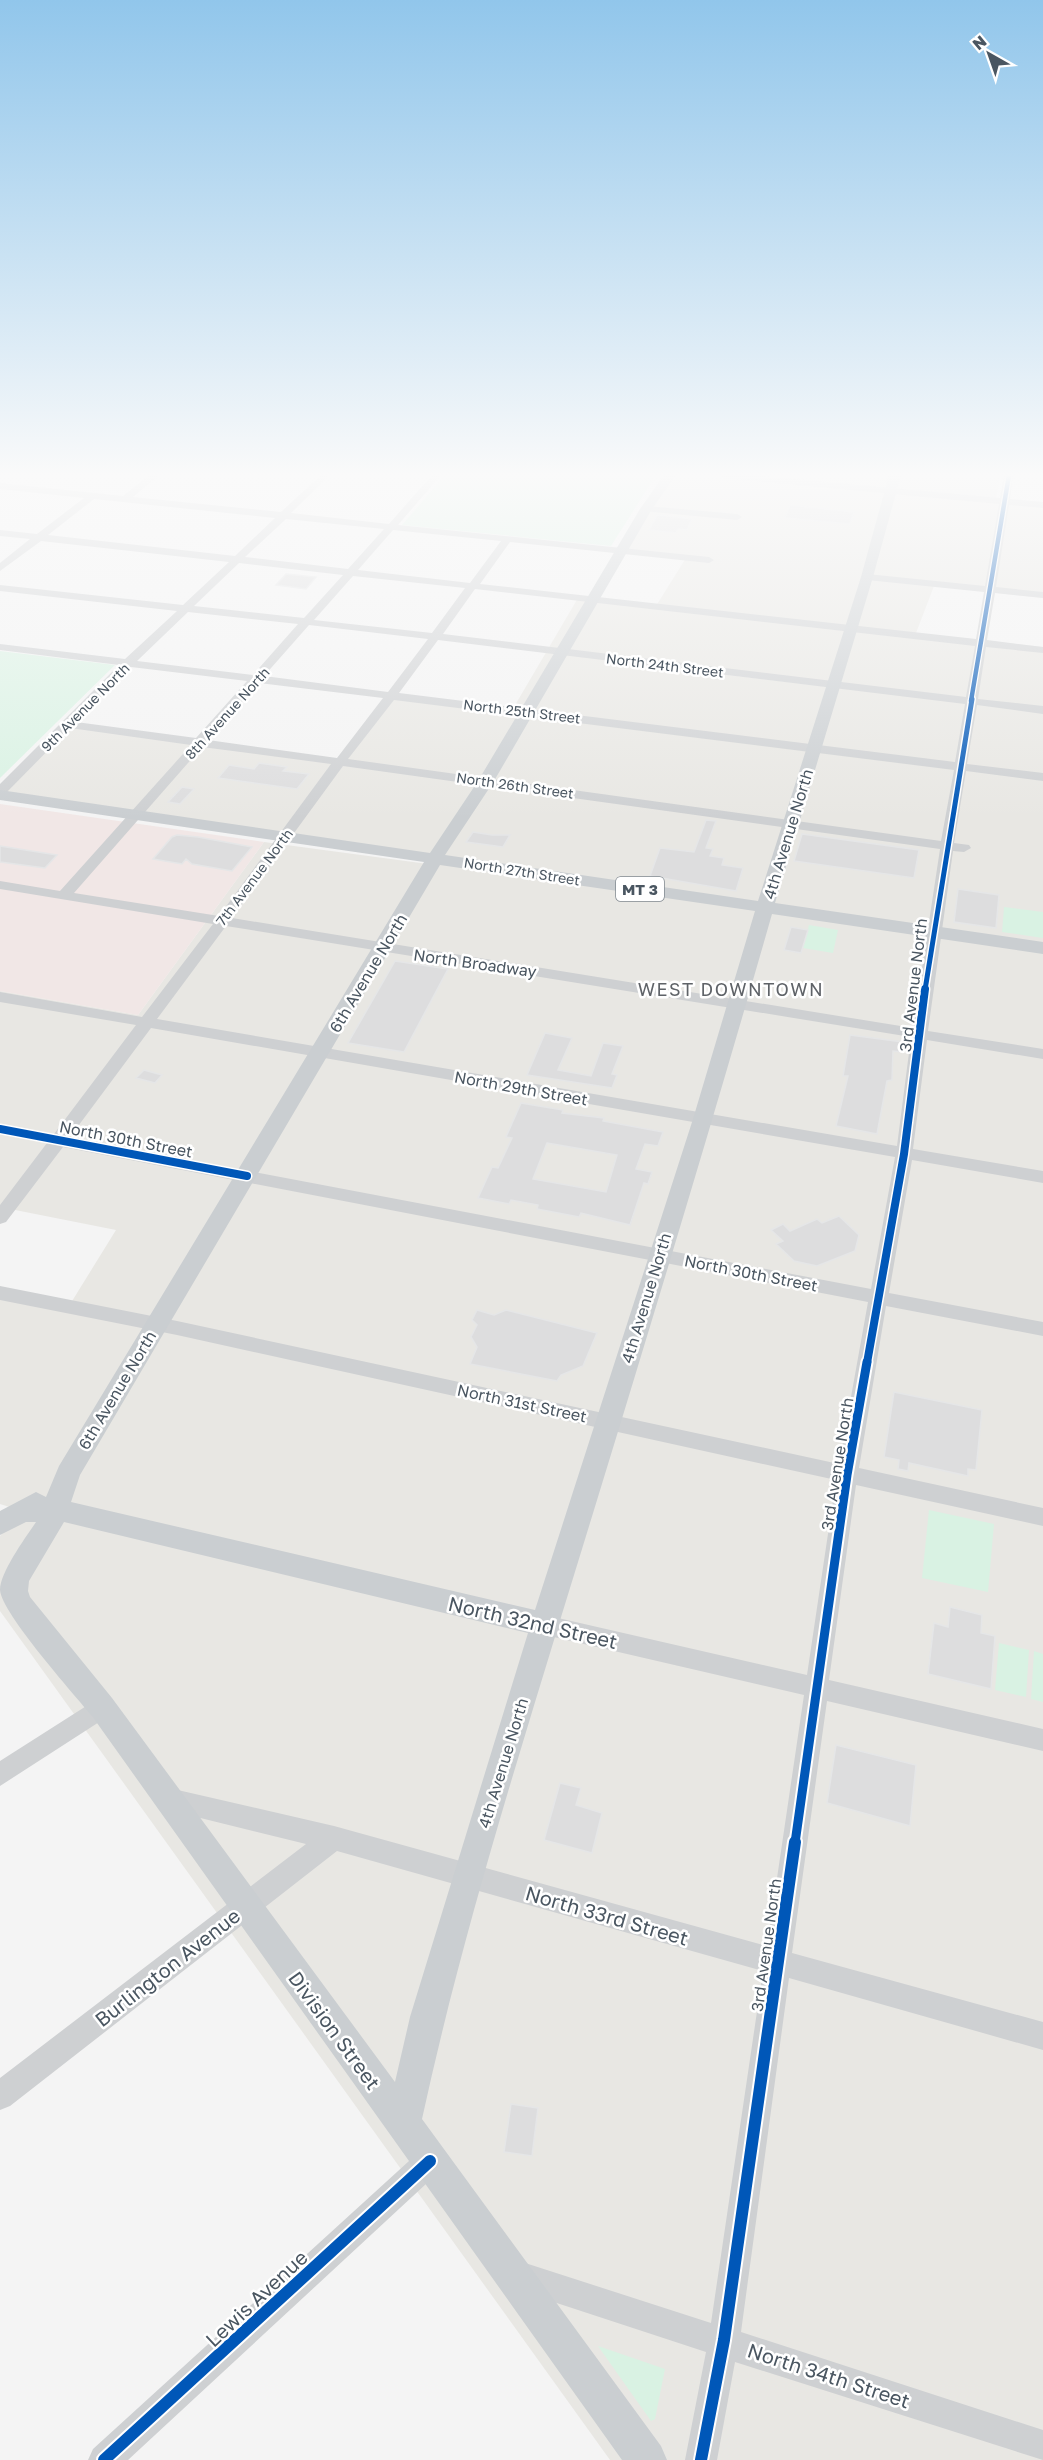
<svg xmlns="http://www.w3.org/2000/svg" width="1043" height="2460" font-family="'Golos Text',sans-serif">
<rect width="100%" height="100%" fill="#f4f4f4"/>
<path fill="#e8e7e3" d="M671,475H1001L995,502L1043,507V598L934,586L916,633L1043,647V710L686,670L1043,712V2460H610L0,1611V1536L22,1511L0,1504V1293L69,1306L116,1230L0,1207V991L138,1015L264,842L428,864L435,859L0,796L66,724L338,761L390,696L511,712L578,598L656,606L686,558L622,550Z"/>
<path fill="#f1e7e6" d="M0,804L264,842L138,1015L0,991Z"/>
<path fill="#d9f2e3" d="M445,475H656L611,546L402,525Z
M0,651L115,665L0,778Z
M1004,907L1043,912V938L1002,932Z
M809,925L838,930L833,953L803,948Z
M929,1510L994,1524L988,1592L922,1578Z
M999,1643L1029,1650L1026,1697L995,1690Z
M1034,1651L1043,1654V1702L1031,1699Z
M598,2346L665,2369L655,2419L651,2421Z"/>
<path fill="#ddddde" stroke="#e5e6e7" stroke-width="1.5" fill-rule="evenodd" d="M790,505L854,512L850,524L785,518Z
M657,515L669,516L692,519L687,530L678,529L676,533L649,530Z
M286,574L316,577L306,589L276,585Z
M259,763L287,767L283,771L309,774L297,789L218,778L229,765L254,769Z
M182,787L194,789L180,804L168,802Z
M706,820L716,821L706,848L713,849L710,856L724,858L722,865L743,868L736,891L650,876L660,848L694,852Z
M473,832L492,835H510L503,847L466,842Z
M802,834L919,850L914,878L794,861Z
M177,835L198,837L252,847L232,871L192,864L186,859L182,864L153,859L172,837Z
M0,846L57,855L45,868L0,862Z
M958,889L999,895L996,928L954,922Z
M791,927L808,930L801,953L784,950Z
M395,961L448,969L404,1052L348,1043Z
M545,1033L572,1038L558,1070L591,1076L603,1043L623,1046L612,1074L617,1075L612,1088L527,1075Z
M850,1035L903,1042L901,1052L893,1051L892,1080L887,1081L877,1134L836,1126L848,1076H843Z
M144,1070L162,1075L155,1083L136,1078Z
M521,1103L563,1110L562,1113L604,1118L603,1121L663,1132L658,1146L645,1144L636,1169L652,1172L648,1184L644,1183L630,1225L581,1213L579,1217L537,1209L538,1205L511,1200L509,1204L478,1198L492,1167L498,1168L512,1138L506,1137ZM547,1143L617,1155L606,1192L533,1179Z
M839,1216L859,1235L855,1251L817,1266L794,1261L776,1244L783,1241L771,1230L783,1224L790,1231L817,1219L822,1223Z
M477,1310L494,1315L506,1310L597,1333L583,1366L561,1375L557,1381L470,1364L477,1347L471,1337L477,1325L472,1320Z
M894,1392L982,1410L976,1470L968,1469V1476L909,1463L908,1471L898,1469L899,1460L884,1457Z
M950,1607L982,1615L981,1633L995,1636L991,1689L928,1674L934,1623L948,1627Z
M836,1745L916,1765L910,1826L827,1803Z
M560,1783L581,1788L576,1805L602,1813L592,1853L544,1840Z
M511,2104L538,2108L532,2156L504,2152Z"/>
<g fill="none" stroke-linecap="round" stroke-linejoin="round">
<path fill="#ced0d2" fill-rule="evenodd" d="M149,475H159L133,497L281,512L321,475H330L291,513L389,524L432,475H441L398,525L709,557L714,560L709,563L510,542L480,584L976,639L984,592L867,580L862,577L867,574L985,586L999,504L723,478L718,475H750L1000,498L1004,475H1013L1010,499L1043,502V508L1009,505L996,587L1043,592V598L995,593L987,640L1043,647V653L986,647L978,699L1043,706V714L977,705L967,764L1043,773V781L966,771L954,843L969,845L971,848L964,852L953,851L928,1031L1043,1049V1059L927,1040L913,1149L1043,1171V1183L912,1160L889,1293L1043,1322V1336L886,1306L859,1468L1043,1508V1526L856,1485L829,1680L1043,1729V1751L827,1701L792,1953L1043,2022V2050L789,1978L741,2332L1043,2430V2460L735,2362L717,2460H685L706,2352L508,2287L504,2276L508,2265L519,2261L711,2323L763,1971L337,1851L10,2106L0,2110V2078L306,1844L160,1808L157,1800L160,1792L169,1788L334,1826L767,1946L804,1695L545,1635L537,1632L534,1625L537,1618L545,1615L807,1675L836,1480L177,1335L0,1300V1286L177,1321L839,1464L868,1302L63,1147L6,1222L0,1224V1205L47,1143L0,1134V1124L54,1134L136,1025L0,1002V992L142,1017L213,924L0,889V881L60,891L191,745L70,728L5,794L0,795V784L119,665L0,650V644L125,659L177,611L0,591V585L183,605L229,562L41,541L0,571V563L30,539L0,536V530L37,534L84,498L0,489V483L123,496ZM94,499L275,518L235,556L48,535ZM286,519L384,529L348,569L245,557ZM393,530L501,541L470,583L358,570ZM239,563L343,575L304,618L194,606ZM353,576L465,588L432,633L314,620ZM475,589L975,646L966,697L443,634ZM188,612L298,624L253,675L137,661ZM309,625L428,639L388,692L264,676ZM438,640L965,704L955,762L399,693ZM131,667L247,681L196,738L76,722ZM259,683L383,698L337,758L208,740ZM394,700L954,770L941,841L348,759ZM202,747L331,764L219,916L74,893ZM343,766L940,849L913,1028L232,918ZM226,926L911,1037L897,1146L157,1019ZM151,1028L895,1157L871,1289L70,1137Z
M646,506L737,514L742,517L737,520L643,511L641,509Z
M102,1696L110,1699L114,1707L110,1715L0,1786V1761Z
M430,2147L440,2151L444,2161L440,2171L128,2460H88L93,2449L420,2151Z"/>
<path fill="#caced1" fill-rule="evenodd" d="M664,475H676L652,509L494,781L445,855L758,901L861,577L889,475H901L873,577L775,903L1043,942V954L772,914C704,1152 631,1390 558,1627C508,1790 458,1953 422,2119L661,2446L667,2460H622L92,1716C74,1694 2,1614 0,1590C0,1572 26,1537 36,1522H26L0,1535V1511L36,1492L46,1497L59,1466L424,862L0,800V790L430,853L478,781L640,509ZM440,865L755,911L693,1119L535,1610L71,1502L80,1475ZM64,1522L528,1633L410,2017L395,2082L112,1698L30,1597L28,1591L29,1581Z"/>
<g stroke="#fff" stroke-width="7">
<path id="cycleway-far4" d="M971,701L1009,475"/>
</g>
<g stroke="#fff" stroke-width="8">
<path id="cycleway-far3" d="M925,990L972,699"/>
</g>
<g stroke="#fff" stroke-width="11">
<path id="cycleway-far2" d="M0,1129L247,1176
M867,1363L904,1154L925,989"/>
</g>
<g stroke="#fff" stroke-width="13">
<path id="cycleway-far1" d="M795,1843L847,1475L867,1362"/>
</g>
<g stroke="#fff" stroke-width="16">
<path id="cycleway" d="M104,2460L430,2161
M701,2460L724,2340L795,1842"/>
</g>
<use href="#cycleway-far4" stroke="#0057b8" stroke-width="4.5"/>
<use href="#cycleway-far3" stroke="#0057b8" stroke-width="5"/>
<use href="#cycleway-far2" stroke="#0057b8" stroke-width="8"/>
<use href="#cycleway-far1" stroke="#0057b8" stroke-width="9"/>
<use href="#cycleway" stroke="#0057b8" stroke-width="12"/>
</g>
<linearGradient id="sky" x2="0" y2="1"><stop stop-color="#91c6eb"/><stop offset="0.58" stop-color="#fafafa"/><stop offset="1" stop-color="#fafafa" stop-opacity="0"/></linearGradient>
<rect width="1043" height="819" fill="url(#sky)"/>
<g text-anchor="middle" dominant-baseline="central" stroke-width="5" stroke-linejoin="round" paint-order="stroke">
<g font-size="14" fill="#4a5661" stroke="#fff">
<text transform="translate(665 665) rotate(7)">North 24th Street</text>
<text transform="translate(85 707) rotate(-45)">9th Avenue North</text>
<text transform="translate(522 711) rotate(7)">North 25th Street</text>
<text transform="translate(227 713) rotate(-48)">8th Avenue North</text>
<text transform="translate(515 785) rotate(8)">North 26th Street</text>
<text transform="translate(522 871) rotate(9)">North 27th Street</text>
<text transform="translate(254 877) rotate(-53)">7th Avenue North</text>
</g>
<rect fill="#fff" stroke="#808990" stroke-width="1.5" x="616" y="877" width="48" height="24" rx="4.5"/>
<g font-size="15" font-weight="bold" fill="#4a5661">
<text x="640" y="889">MT 3</text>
</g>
<g font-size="16" fill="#4a5661" stroke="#fff">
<text transform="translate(788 834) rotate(-73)">4th Avenue North</text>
<text transform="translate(475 963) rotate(8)">North Broadway</text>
<text transform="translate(368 973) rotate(-59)">6th Avenue North</text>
<text transform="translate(913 985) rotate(-83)">3rd Avenue North</text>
<text transform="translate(521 1088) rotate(10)">North 29th Street</text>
<text transform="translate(126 1139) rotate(11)">North 30th Street</text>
<text transform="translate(751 1273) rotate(11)">North 30th Street</text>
<text transform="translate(646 1298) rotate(-73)">4th Avenue North</text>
<text transform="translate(117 1390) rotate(-59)">6th Avenue North</text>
<text transform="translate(522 1403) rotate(12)">North 31st Street</text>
<text transform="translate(837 1464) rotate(-81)">3rd Avenue North</text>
<text transform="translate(503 1763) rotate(-73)">4th Avenue North</text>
<text transform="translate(766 1945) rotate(-82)">3rd Avenue North</text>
</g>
<g font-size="18" letter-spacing="1.5" fill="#5f6368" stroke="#fff">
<text x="731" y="989">WEST DOWNTOWN</text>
</g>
<g font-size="20" fill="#4a5661" stroke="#fff">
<text transform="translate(533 1622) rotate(13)">North 32nd Street</text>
<text transform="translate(607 1915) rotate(16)">North 33rd Street</text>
<text transform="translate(167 1967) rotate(-38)">Burlington Avenue</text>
<text transform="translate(335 2030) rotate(54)">Division Street</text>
<text transform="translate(256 2298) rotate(-43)">Lewis Avenue</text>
<text transform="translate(829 2375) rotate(18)">North 34th Street</text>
</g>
</g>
<g transform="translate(989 54) rotate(320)" stroke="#ffffff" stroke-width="4.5" paint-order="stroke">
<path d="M0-4.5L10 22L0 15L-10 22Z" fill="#4a5661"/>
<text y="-9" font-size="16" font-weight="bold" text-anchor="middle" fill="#4a5661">N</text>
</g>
</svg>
